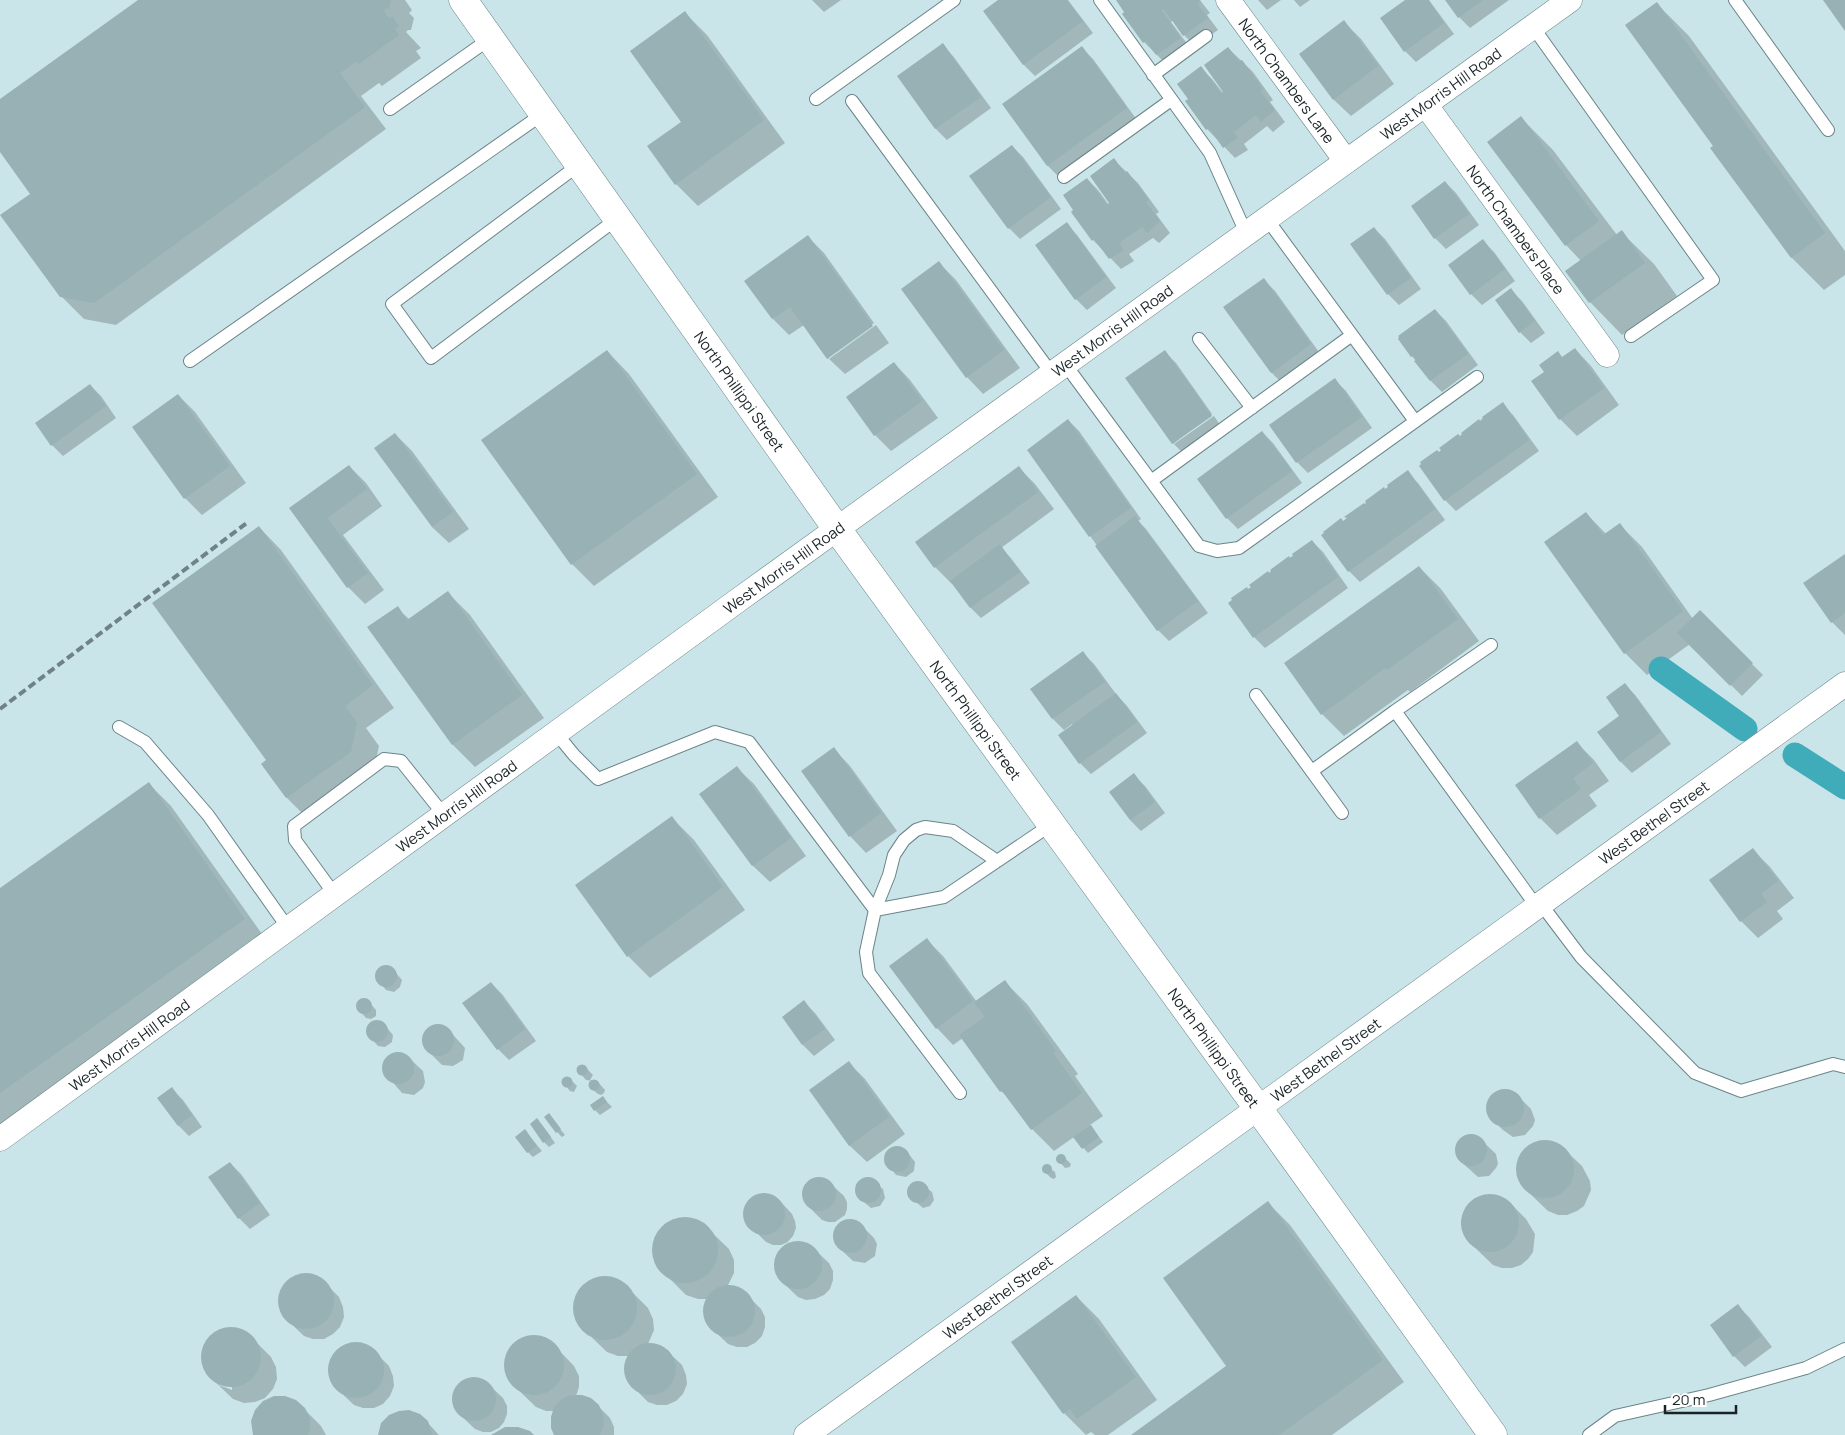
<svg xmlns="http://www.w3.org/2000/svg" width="1845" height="1435" font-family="Manrope,sans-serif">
<rect width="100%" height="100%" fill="#cae5e9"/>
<path fill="#0003" fill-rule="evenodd" d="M140,0H405L412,10L409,13L414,18L411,30H408L406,32L421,48L416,51L421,58L382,86L379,83L361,96L386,129L116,325L84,319L61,296L32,194L0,150V100Z
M812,0H841L824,12Z
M1000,0H1068L1093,33L1035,76L1024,65L985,11Z
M1117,0H1200L1210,13L1207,15L1218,30L1195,46L1184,35L1174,20L1171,22L1191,49L1168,66L1144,42Z
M1258,0H1281L1267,10Z
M1294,0H1310L1300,7Z
M1407,0H1429L1454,34L1416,62L1405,51Z
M1447,0H1509L1470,28L1459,17Z
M1657,4L1689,36L1845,251V275L1824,290L1792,258L1712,148L1714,146Z
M685,13L707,35L785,143L698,206L676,184L683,123Z
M1344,22L1361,39L1394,84L1351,116L1334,100L1300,55Z
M942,45L953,56L991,108L947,140L936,129L898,76Z
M1082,48L1093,59L1137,120L1058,176L1047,165Z
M1228,48L1253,72L1273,100L1270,102L1285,122L1273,132L1267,126L1244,144L1248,150L1235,158L1207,129L1189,99L1201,68L1212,79L1223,93L1225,92Z
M1521,118L1553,150L1617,235L1621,232L1654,264L1677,296L1622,335L1590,302L1567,271L1581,261L1566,245Z
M1012,146L1023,157L1061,209L1020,239L1009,228Z
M1114,160L1138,183L1159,212L1156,214L1170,233L1159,243L1153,238L1129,254L1134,261L1121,269L1093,240L1087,179L1098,190L1109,205L1111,203Z
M1445,182L1456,193L1479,225L1446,249L1435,238L1412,206Z
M1066,224L1077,235L1116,288L1087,310L1076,299Z
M1374,228L1385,239L1421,289L1399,305L1388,294Z
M808,237L824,253L874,323L829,355V359L876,325L889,343L845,374L828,358L804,325L789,335L773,319L746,281Z
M1483,241L1494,252L1515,281L1482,305L1471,294Z
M939,263L956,280L1020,368L983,394L967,377Z
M1264,280L1275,291L1321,355L1282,383L1271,372Z
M1511,290L1522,301L1545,333L1531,343L1520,332Z
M1435,310L1446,321L1478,365L1442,392L1431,381L1412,356Z
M1575,349L1591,366L1619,405L1577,436L1560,419L1546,373L1558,353L1563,358Z
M607,351L629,374L718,497L594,586L572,564Z
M1165,352L1176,363L1212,414L1173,444L1127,378Z
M894,363L910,380L938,418L891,451L875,435Z
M1335,380L1346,391L1372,428L1308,473L1297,462L1271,425Z
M90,385L101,396L116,418L63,456L52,445Z
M178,395L195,412L246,483L202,515L185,498L134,427Z
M1502,404L1513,415L1539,451L1456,511L1445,500L1439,453Z
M1214,416L1222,428L1184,454L1174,444Z
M1068,420L1079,431L1141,519L1138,521L1146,529L1208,613L1169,641L1158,630L1028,450Z
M1262,432L1273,443L1302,483L1238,529L1227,518L1198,479Z
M395,434L412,451L469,529L449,543L432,527Z
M349,466L366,483L382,506L343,535L384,590L365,604L348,587L290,509Z
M1018,467L1035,484L1054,509L1001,548L1010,557L1030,583L981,618L970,607L953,583L952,584L935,567L917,542Z
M1407,472L1418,483L1445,520L1360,582L1349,571L1323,535L1344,522Z
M1586,513L1606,534L1620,525L1642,547L1693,619L1700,612L1763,675L1742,696L1690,644L1647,675L1625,653Z
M259,527L281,550L394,708L366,728L379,746L373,774L309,820L287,798L263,764L267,761Z
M1312,541L1323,552L1348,588L1265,648L1254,637L1248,590Z
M1845,555V635L1832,622L1805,583Z
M1419,567L1441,589L1479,641L1410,692L1408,690L1344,736L1322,714Z
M447,592L470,615L544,718L475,767L452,744L397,608L409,619Z
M1083,653L1094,664L1116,694L1127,706L1147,733L1091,774L1080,763L1074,726L1072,724L1064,730L1053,719L1032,689Z
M1625,684L1636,696L1671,744L1632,773L1621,762L1599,732L1621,716Z
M1577,743L1594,760L1609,781L1589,795L1597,806L1557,835L1540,818Z
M834,749L850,766L897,831L866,853L850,836Z
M737,768L754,784L806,856L770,882L753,866L701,795Z
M1134,775L1145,786L1165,813L1141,831L1130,820Z
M149,784L171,806L267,941L0,1131V889Z
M672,818L694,840L745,910L650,978L628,956Z
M1753,850L1770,867L1794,898L1777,911L1783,919L1758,938L1741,921L1711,881Z
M927,940L943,956L977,1002L1005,982L1027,1004L1078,1074L1075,1076L1103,1116L1090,1125L1103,1142L1088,1153L1074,1137L1054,1151L1032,1129L1011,1100L1001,1091L963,1038L953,1045L937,1028Z
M383,966L391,967L402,980L400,987L394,992L386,990L376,978L377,971Z
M491,983L502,994L536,1041L509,1060L498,1049Z
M362,1000H367L376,1010V1016L371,1019L366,1018L357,1008L358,1003Z
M804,1002L815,1013L835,1040L814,1056L803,1045L783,1017Z
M375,1022L383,1023L393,1035L392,1042L385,1047L378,1046L367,1034L368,1026Z
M435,1025L446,1027L465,1048L463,1060L453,1066L442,1065L426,1049L423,1043L425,1032Z
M395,1053H401L406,1055L423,1071L425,1082L423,1088L414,1095L402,1093L384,1072L385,1060Z
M849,1063L865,1079L905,1134L867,1162L850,1146L811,1090Z
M581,1066H585L590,1072L593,1075L590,1080L597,1081L605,1090L604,1093L601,1095L598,1094L592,1089L590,1086L593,1081L586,1080L578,1071Z
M566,1078H569L577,1086L574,1092L570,1091L563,1083Z
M172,1089L183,1100L202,1127L189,1136L178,1125Z
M1499,1091H1510L1519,1097L1531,1109L1535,1120L1533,1126L1525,1135L1513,1137L1503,1130L1492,1119L1488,1109L1490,1098Z
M603,1098L612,1107L600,1115L595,1110Z
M549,1115L565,1135L562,1137L557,1132Z
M542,1125L555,1143L549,1147L544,1142Z
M525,1131L542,1151L533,1157L528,1152Z
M1467,1135L1477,1136L1496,1154L1498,1164L1496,1168L1489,1176L1478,1177L1458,1159L1456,1154L1457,1144L1463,1137Z
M1548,1141L1557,1144L1564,1149L1582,1166L1590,1181L1591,1190L1584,1206L1577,1211L1567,1215H1558L1548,1211L1523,1187L1518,1179L1517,1169L1519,1160L1524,1151L1531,1145L1539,1142Z
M894,1147L904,1148L915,1162L914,1171L906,1177L896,1175L885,1161L887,1152Z
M1059,1156H1063L1071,1164L1070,1167L1065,1168L1058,1160Z
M230,1163L241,1174L270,1215L250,1229L239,1218L210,1178Z
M1046,1166L1055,1172L1056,1177L1054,1179L1051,1178L1043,1170Z
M822,1178L832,1185L844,1196L847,1202V1209L845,1215L835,1222H828L822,1220L806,1204L803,1198V1192L810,1181Z
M869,1179L883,1189L885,1198L880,1206L871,1208L858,1197L856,1189L861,1181Z
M920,1183L932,1192L934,1200L930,1206L923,1208L911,1198L909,1191L913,1184Z
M768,1194L775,1197L781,1202L792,1214L795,1221L796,1228L793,1236L785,1245L788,1242L781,1245H773L766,1242L749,1225L745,1218V1211L748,1203L753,1198L760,1195Z
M1493,1195L1509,1202L1526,1219L1535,1234L1533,1252L1528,1259L1521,1265L1512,1268H1502L1493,1265L1468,1241L1463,1232L1461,1223L1463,1213L1468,1204L1475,1198Z
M1268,1203L1290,1225L1404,1382L1332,1435H1133L1228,1366Z
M690,1219L702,1223L729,1249L734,1260V1273L727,1287H733L742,1290L761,1309L765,1317V1327L762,1336L755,1343L747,1347H737L728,1344L709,1326L705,1317V1308L708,1299H698L686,1295L660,1269L654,1258V1245L658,1234L667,1225L678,1220Z
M846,1220H852L858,1222L874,1238L877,1244L875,1256L865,1263L853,1261L836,1245L834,1233L840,1223Z
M793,1242H802L810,1245L829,1263L833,1271V1280L830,1289L824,1295L815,1299L806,1300L798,1297L779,1279L775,1270V1261L778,1252L784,1246Z
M299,1275H310L320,1278L339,1297L343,1307L344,1317L340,1327L333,1334L324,1339H313L304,1336L284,1317L280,1307L279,1297L283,1287L290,1279Z
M610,1277L622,1282L648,1308L653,1319L654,1330L648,1344H654L663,1347L682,1365L686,1375L687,1384L683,1394L676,1401L667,1405H657L648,1402L629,1383L625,1374V1365L628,1356H618L607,1352L580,1326L575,1315V1303L579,1292L587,1283L598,1278Z
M1076,1296L1099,1319L1157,1400L1108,1435H1095L1091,1432L1086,1435L1064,1413Z
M1738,1306L1749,1317L1772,1347L1745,1367L1734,1356Z
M235,1328L246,1332L271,1357L276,1367L277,1379L273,1389L265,1398L255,1402L244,1403L233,1399L207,1374L203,1363L202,1352L206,1342L214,1334L224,1329ZM219,1382L232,1387V1390L219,1385Z
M527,1337H538L549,1340L574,1366L579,1376V1387L576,1396L591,1399L610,1418L614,1427V1435H556L554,1411H546L536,1407L510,1382L506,1372L505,1361L509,1350L517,1342Z
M349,1344H360L370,1347L389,1366L393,1376L394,1386L390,1396L383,1404L374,1408H363L354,1405L334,1386L330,1376L329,1366L333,1356L340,1349Z
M469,1378H477L485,1381L503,1398L507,1406V1414L504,1422L499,1428L491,1432H483L475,1429L457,1412L453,1404V1396L456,1388L462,1382Z
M304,1409L321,1426L326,1435H254Z
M427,1422L439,1435H379Z"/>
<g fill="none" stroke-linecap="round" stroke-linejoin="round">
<path stroke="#40acba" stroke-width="25" d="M1661,669L1745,729
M1795,755L1845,787"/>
</g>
<path fill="#97b1b5" d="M138,0H391L389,9L386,8L384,11L389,18L392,16L399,26L395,29L399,35L359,64L357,61L340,73L365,107L94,303L60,297L0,215L30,194L0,152V99Z
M998,0H1067L1083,21L1023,65L983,11Z
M1116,0H1199L1200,2L1197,4L1208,18L1183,36L1164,9L1161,10L1181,38L1156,55L1146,41L1143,43L1122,14L1124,12Z
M1405,0H1428L1444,23L1404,52L1380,18Z
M1445,0H1483L1458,18Z
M1823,0H1845V31Z
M1657,2L1825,233L1791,258L1710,148L1713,146L1625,25Z
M685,11L764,120L675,185L647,146L681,122L630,51Z
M1344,20L1378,66L1333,100L1299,54Z
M943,43L981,97L935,129L897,76Z
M1082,46L1127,108L1047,166L1002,104Z
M1228,47L1239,61L1242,60L1263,89L1260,91L1275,110L1261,122L1256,115L1234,132L1238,138L1223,148L1209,128L1206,130L1185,101L1188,99L1177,84L1201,66L1221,93L1223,92L1204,65Z
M1521,116L1599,221L1565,246L1487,142Z
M1012,145L1051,197L1008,229L969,176Z
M1114,158L1125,173L1127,171L1149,200L1146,202L1160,221L1147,233L1142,227L1119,243L1124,250L1109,259L1094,239L1092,241L1071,212L1073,210L1063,195L1087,178L1107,205L1109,203L1090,176Z
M1445,181L1469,214L1434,239L1411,206Z
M1067,222L1106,277L1075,300L1035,245Z
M1374,227L1411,278L1387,295L1350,244Z
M1622,230L1645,263L1589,303L1565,271Z
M808,235L873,326L827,359L790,307L772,319L744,281Z
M1483,239L1505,269L1470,295L1448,265Z
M939,261L1004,350L966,378L901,289Z
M1264,278L1311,344L1271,373L1223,307Z
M1511,288L1535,321L1519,333L1495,300Z
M1435,309L1468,354L1430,381L1414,361L1416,360L1413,356L1411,357L1398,339L1399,337L1398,336Z
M1575,348L1604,388L1559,420L1531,381L1544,372L1539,365L1558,351L1562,357Z
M607,350L697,474L571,565L481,440Z
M1165,350L1212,416L1172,444L1125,378Z
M894,362L922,401L874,436L846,397Z
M1335,378L1362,417L1296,463L1269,425Z
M90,384L106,406L51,446L35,423Z
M178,394L230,466L184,499L132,427Z
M1503,402L1529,440L1444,501L1419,466L1421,464L1420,462L1437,450L1439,452L1441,450L1439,448L1458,434L1460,436L1462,434L1461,433L1479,419L1480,421L1483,418L1482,417Z
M1068,419L1131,508L1089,537L1027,450Z
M1262,431L1292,471L1226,519L1197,479Z
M395,433L453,512L432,527L374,448Z
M349,465L367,489L327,518L368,573L347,588L289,508Z
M1019,466L1038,492L934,568L915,542Z
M1408,470L1435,509L1348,572L1321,535L1324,533L1323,532L1341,518L1343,521L1347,518L1344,517L1364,503L1365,504L1366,503L1365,501L1384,487L1385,489L1388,487L1387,485Z
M1586,512L1603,535L1620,523L1683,611L1624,654L1544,542Z
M1135,516L1198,601L1157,631L1095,546Z
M259,526L373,685L345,706L357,723L351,752L286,798L261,764L266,760L152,603Z
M1312,540L1338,577L1253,638L1228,603L1232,600L1231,598L1247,587L1248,589L1251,587L1249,585L1268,571L1269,573L1271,571L1270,570L1289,556L1290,558L1293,556L1292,554Z
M1000,544L1020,572L970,608L950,581Z
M1845,554V613L1831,623L1803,583Z
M1419,566L1458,619L1387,670L1385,668L1321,715L1284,663Z
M448,591L522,695L452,745L367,627L398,606L407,620Z
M1700,610L1753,663L1730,686L1677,633Z
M1083,651L1105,682L1052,719L1030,689Z
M1625,683L1661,732L1620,762L1597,732L1619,716L1606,697Z
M1116,693L1137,722L1079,764L1058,735Z
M1577,741L1593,763L1573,778L1581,789L1539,819L1515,785Z
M834,747L881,813L849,837L801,771Z
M737,766L791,838L752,866L699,794Z
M1134,773L1155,802L1130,820L1109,792Z
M149,782L245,919L0,1093V888Z
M672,816L723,887L627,957L575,885Z
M1753,848L1778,881L1761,894L1767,902L1740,922L1709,880Z
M927,938L973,1001L936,1029L889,966Z
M375 976a11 11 0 1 1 22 0a11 11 0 1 1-22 0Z
M1005,980L1056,1051L1053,1053L1082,1093L1031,1130L1002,1091L1000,1092L959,1035L985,1017L974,1002Z
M491,982L525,1029L497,1050L462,1003Z
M356 1006a8 8 0 1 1 16 0a8 8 0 1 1-16 0Z
M804,1000L825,1029L802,1045L782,1017Z
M366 1031a11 11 0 1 1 22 0a11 11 0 1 1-22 0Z
M422 1040a16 16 0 1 1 32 0a16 16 0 1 1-32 0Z
M382 1068a16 16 0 1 1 32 0a16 16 0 1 1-32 0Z
M849,1061L889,1117L849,1146L809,1090Z
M576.5 1070a5.5 5.5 0 1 1 11 0a5.5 5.5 0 1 1-11 0Z
M561.5 1082a5.5 5.5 0 1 1 11 0a5.5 5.5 0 1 1-11 0Z
M588.5 1085a5.5 5.5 0 1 1 11 0a5.5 5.5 0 1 1-11 0Z
M172,1087L192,1115L178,1126L157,1098Z
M1486 1108a19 19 0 1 1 38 0a19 19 0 1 1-38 0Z
M603,1096L607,1102L594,1111L590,1105Z
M549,1113L561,1129L556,1133L544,1117Z
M537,1118L551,1137L543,1143L530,1124Z
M1091,1125L1099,1137L1082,1149L1073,1137Z
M525,1129L537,1146L527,1153L515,1137Z
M1455 1150a16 16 0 1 1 32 0a16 16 0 1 1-32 0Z
M1516 1169a29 29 0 1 1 58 0a29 29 0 1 1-58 0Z
M884 1159a13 13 0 1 1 26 0a13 13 0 1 1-26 0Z
M1056 1159a5 5 0 1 1 10 0a5 5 0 1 1-10 0Z
M230,1162L260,1203L238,1219L208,1177Z
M1042 1169a5 5 0 1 1 10 0a5 5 0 1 1-10 0Z
M802 1194a17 17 0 1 1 34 0a17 17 0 1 1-34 0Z
M855 1190a13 13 0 1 1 26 0a13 13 0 1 1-26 0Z
M907 1192a11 11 0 1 1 22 0a11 11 0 1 1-22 0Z
M743 1214a21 21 0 1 1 42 0a21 21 0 1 1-42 0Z
M1461 1223a29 29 0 1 1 58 0a29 29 0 1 1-58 0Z
M1268,1201L1383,1360L1279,1435H1131L1226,1366L1163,1278Z
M652 1250a33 33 0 1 1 66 0a33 33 0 1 1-66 0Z
M833 1236a17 17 0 1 1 34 0a17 17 0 1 1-34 0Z
M774 1265a24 24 0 1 1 48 0a24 24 0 1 1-48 0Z
M278 1301a28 28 0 1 1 56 0a28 28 0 1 1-56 0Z
M573 1308a32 32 0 1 1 64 0a32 32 0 1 1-64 0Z
M703 1311a26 26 0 1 1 52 0a26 26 0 1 1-52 0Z
M1076,1295L1136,1377L1077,1419L1070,1409L1063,1414L1011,1342Z
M1738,1304L1761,1336L1733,1357L1710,1325Z
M201 1357a30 30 0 1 1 60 0a30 30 0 1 1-60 0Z
M504 1365a30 30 0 1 1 60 0a30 30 0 1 1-60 0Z
M328 1370a28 28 0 1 1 56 0a28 28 0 1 1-56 0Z
M624 1369a26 26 0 1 1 52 0a26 26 0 1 1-52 0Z
M452 1399a22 22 0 1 1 44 0a22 22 0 1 1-44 0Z
M571,1395H582L591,1398L599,1405L603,1415L604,1425L600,1435H554L551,1428V1417L554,1407L562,1399Z
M274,1396H285L296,1400L305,1408L310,1418V1430L308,1435H253L251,1421L255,1410L263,1401Z
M409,1410L420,1414L428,1421L432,1435H378L381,1423L389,1415L399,1411Z
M505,1427H518L530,1431L534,1435H491Z"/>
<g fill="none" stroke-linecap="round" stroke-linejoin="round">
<g stroke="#6b8488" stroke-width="14">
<path id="service" d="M1100,0L1210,153L1246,233
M1735,0L1828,130
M1533,27L1713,280L1631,336
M1153,75L1206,36
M816,99L954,0
M852,101L1052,374
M390,109L491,38
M580,164L392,304L431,358L618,218
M1064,177L1171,100
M1267,219L1415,421
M1199,339L1252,408
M190,361L544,113
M1065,364L1199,546L1217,551L1239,548L1477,377
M1151,481L1352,335
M1256,695L1342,813
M1395,711L1491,645
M119,727L145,742L208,815L288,928
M556,733L574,755L598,779L715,732L749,742L875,910L866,952L869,973L960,1093
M1312,771L1395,711L1537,907
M335,895L295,840L294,826L384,759L401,761L444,815
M1541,904L1581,957L1695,1073L1741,1091L1833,1064L1845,1067
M875,910L944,897L1052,824
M875,910L889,875L894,855L904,840L916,830L925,827L953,831L997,861
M1589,1435L1615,1416L1709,1395L1806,1368L1845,1349"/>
</g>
<g stroke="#6b8488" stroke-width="25">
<g id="minor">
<path id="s1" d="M1228,0L1346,161"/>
<path id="s2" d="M1425,104L1607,355"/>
<path id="s3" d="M0,1139L737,601L1570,0"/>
<path id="s4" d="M806,1435L1845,684"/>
</g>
</g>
<g stroke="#6b8488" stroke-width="29">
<g id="tertiary">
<path id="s5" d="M463,0L837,529L1273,1129L1493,1435"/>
</g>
</g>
<use href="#service" stroke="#fff" stroke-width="12"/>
<use href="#minor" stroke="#fff" stroke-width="24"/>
<use href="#tertiary" stroke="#fff" stroke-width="28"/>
<path stroke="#6f8285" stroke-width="4" stroke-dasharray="8 4" stroke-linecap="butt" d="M0,709L248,522"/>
</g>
<g text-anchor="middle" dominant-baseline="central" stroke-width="5" stroke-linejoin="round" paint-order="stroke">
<g font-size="15" fill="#192325" stroke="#fff">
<text stroke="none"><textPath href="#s1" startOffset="100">North Chambers Lane</textPath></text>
<text stroke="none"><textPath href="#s3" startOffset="1780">West Morris Hill Road</textPath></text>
<text stroke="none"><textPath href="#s2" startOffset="155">North Chambers Place</textPath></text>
<text stroke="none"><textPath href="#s3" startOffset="1375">West Morris Hill Road</textPath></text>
<text stroke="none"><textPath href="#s5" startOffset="479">North Phillippi Street</textPath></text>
<text stroke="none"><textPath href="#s3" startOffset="970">West Morris Hill Road</textPath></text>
<text stroke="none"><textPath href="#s5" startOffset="884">North Phillippi Street</textPath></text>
<text stroke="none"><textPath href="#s3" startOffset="565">West Morris Hill Road</textPath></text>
<text stroke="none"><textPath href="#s4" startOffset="1046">West Bethel Street</textPath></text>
<text stroke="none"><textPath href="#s3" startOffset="160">West Morris Hill Road</textPath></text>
<text stroke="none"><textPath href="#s5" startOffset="1289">North Phillippi Street</textPath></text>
<text stroke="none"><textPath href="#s4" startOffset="641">West Bethel Street</textPath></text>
<text stroke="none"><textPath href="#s4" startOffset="236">West Bethel Street</textPath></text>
</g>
</g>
<path d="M1665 1405v8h71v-8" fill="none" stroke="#192325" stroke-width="2.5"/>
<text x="1672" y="1405" font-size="15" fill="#192325" stroke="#ffffff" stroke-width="4" paint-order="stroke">20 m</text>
</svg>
